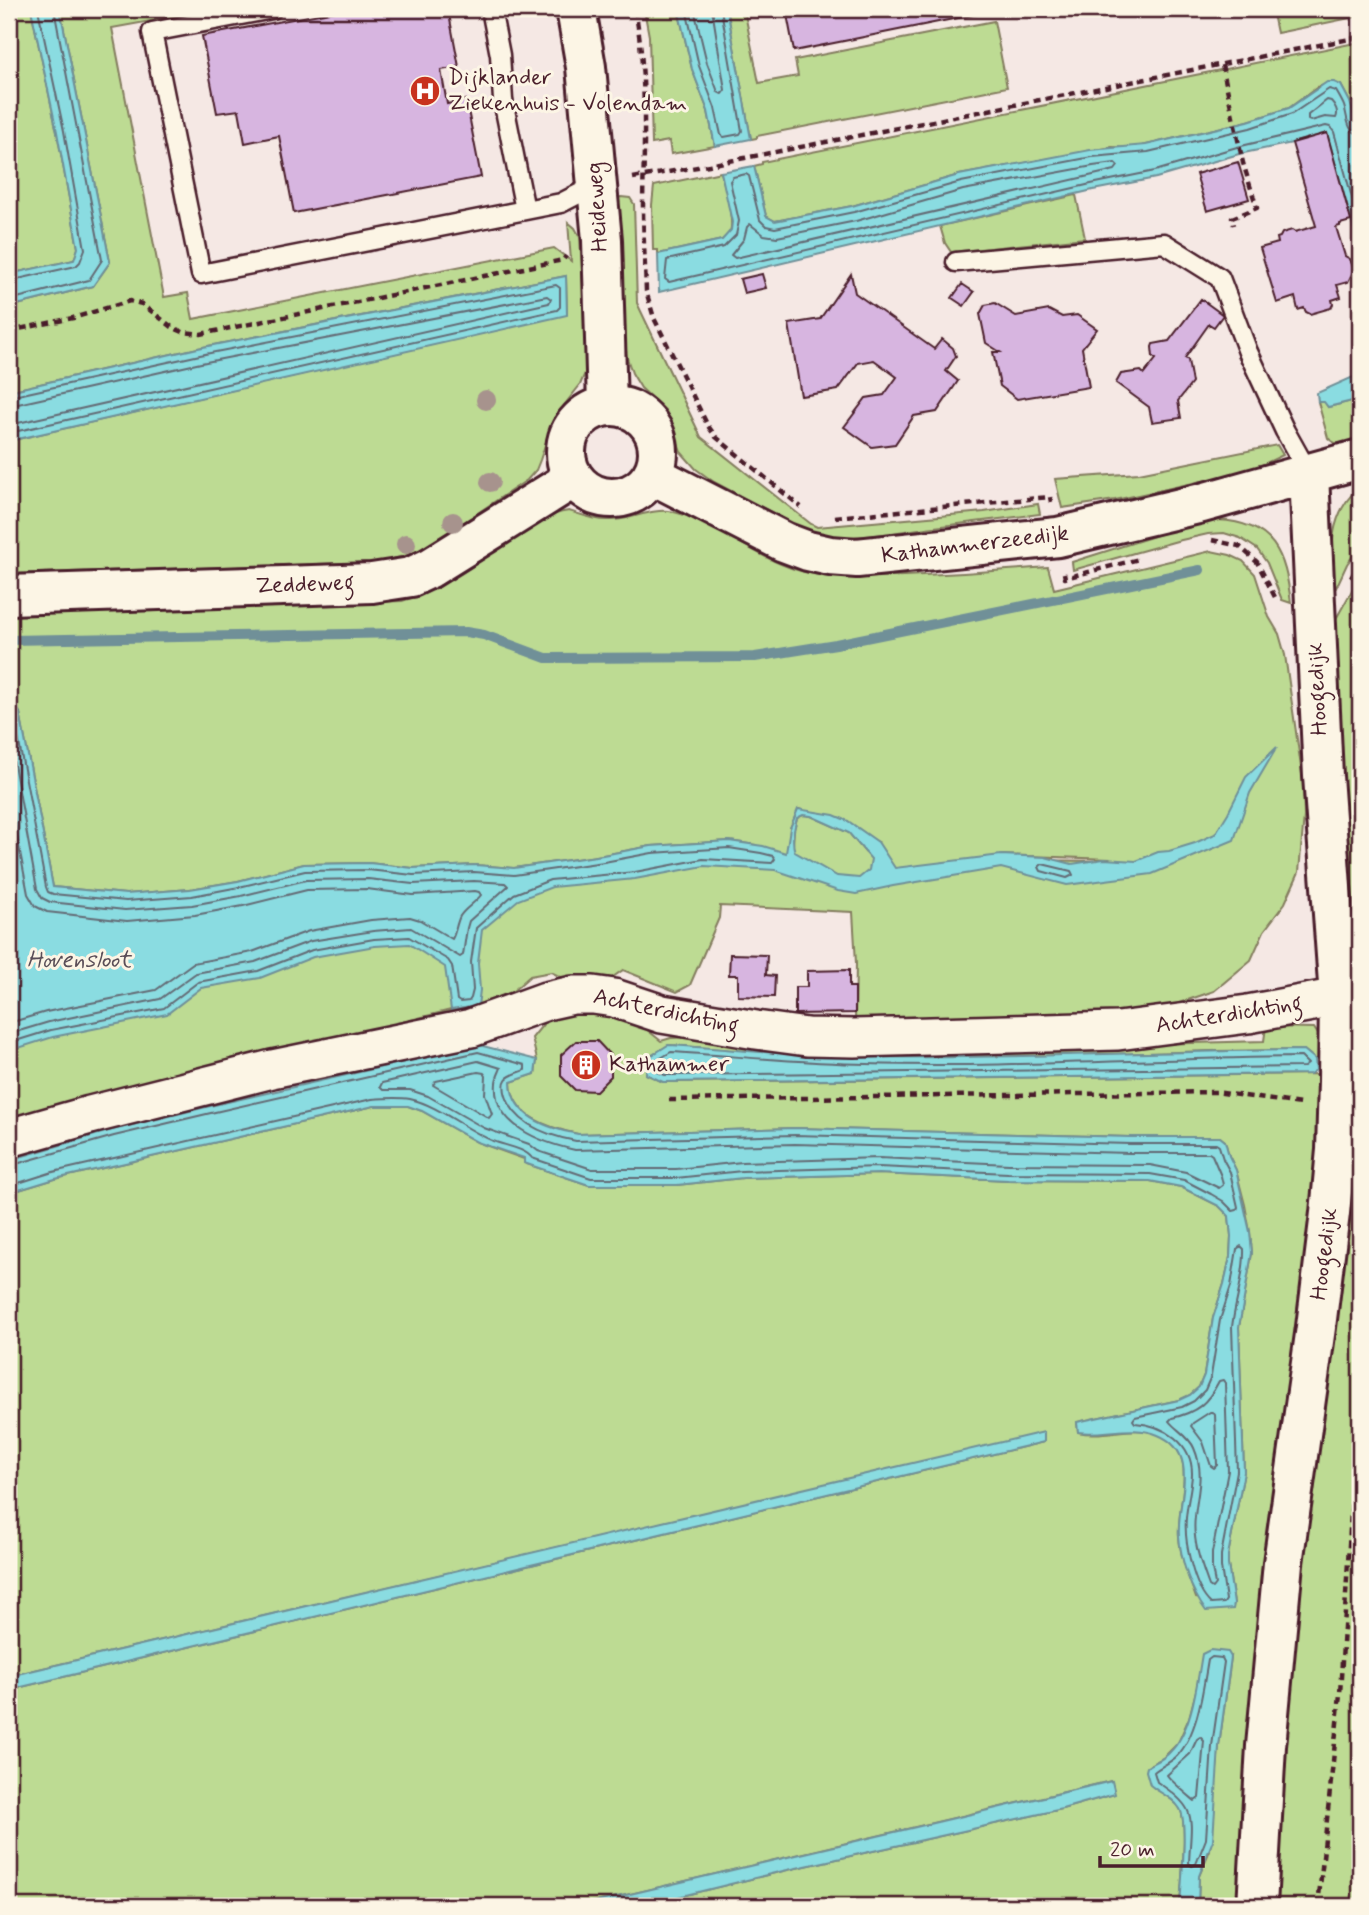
<svg xmlns="http://www.w3.org/2000/svg" width="1369" height="1915" font-family="Mynerve,sans-serif">
<rect width="100%" height="100%" fill="#f5e8e4"/>
<filter id="ink" filterUnits="userSpaceOnUse"><feTurbulence type="fractalNoise" baseFrequency=".0143" numOctaves="2"/><feDisplacementMap in="SourceGraphic" scale="14" xChannelSelector="R" yChannelSelector="G"/><feConvolveMatrix kernelMatrix="1 2 1 2 8 2 1 2 1" color-interpolation-filters="sRGB"/></filter>
<g filter="url(#ink)">
<path fill="#bddb93" stroke="#847d5f" stroke-width="2" fill-rule="evenodd" d="M9,9H31L57,132L78,248L74,260L9,274Z
M60,9H217L112,28L164,297L188,293L193,319L554,248L571,261L568,222L575,228L580,237L588,366L580,385L554,418L540,460L536,470L527,480L427,547L408,555L381,562L9,574V441L567,314L566,276L198,348L9,391V307L93,286L110,262Z
M644,9H678L692,69L708,111L715,146L671,154L669,141L652,144L649,36Z
M727,9H744L759,83L798,76L795,60L994,21L1007,87L757,136V138L751,139Z
M1272,9H1360V16L1277,33Z
M1360,42V100L1350,102L1341,85L1319,86L1289,108L1248,121L1146,145L1133,148L1112,147L959,175L852,206L775,221L766,216L754,166L762,164V162Z
M721,172C724,185 735,221 730,231C729,234 724,238 722,240L658,254V250H653L652,205L654,186Z
M1076,195L1085,238L951,252L945,243L940,226Z
M621,197L630,198L634,204L637,303L701,437L811,524L817,527L984,512L1038,504L1040,514C1005,518 969,523 934,527C893,532 839,546 801,528L714,482L696,469L681,452L666,411L641,388L632,373L627,358L621,312L615,199Z
M1360,399V440C1348,444 1338,448 1328,438L1318,402L1324,401L1328,407Z
M1277,445L1283,455L1249,471L1115,500L1062,508L1055,479L1139,473Z
M1360,487V546L1347,564L1336,588L1330,590C1332,553 1328,512 1360,487Z
M569,511C582,515 597,521 611,520C632,520 652,507 674,512C715,522 753,556 794,569C830,581 866,577 904,576C952,574 1000,571 1048,567L1054,589L1211,551L1230,555L1243,561L1255,574L1269,617L1279,634L1285,655L1303,781L1304,816L1299,872L1285,903L1264,931L1251,960L1214,991L1144,1015L855,1023L856,963L853,912L720,906L719,918L690,985L677,992L623,970L606,982L565,979L551,972L530,976L512,992L478,1006L451,1010L154,1083L9,1124V976L756,845L729,841L651,846L603,855L514,868L475,865L413,868L369,863L304,864L238,881L190,889L126,894L53,887L20,713L9,696V613L402,601C438,591 468,570 498,549C520,534 542,514 569,511ZM799,809L878,842L865,852L849,833L811,816L803,815L797,818L794,829L793,845L790,828ZM1001,855L1108,859L1105,861L1016,860Z
M1218,520C1274,523 1285,553 1291,603L1282,600L1267,563L1257,549L1240,538L1224,533L1208,534L1177,541L1073,570L1072,562L1186,526Z
M1360,576V1058L1351,1057L1332,626Z
M593,1009L636,1021L661,1041L671,1038L696,1037L904,1051L1264,1041L1266,1027L1314,1028L1319,1036L1321,1059H1315L1304,1050L1209,1051L1054,1056L867,1057L756,1052L669,1045L646,1059V1074L663,1082H672L1322,1074L1318,1156L1240,1906H1198L1199,1876L1210,1850L1219,1746L1231,1657L1197,1687L1189,1718L1178,1743L1163,1758L1151,1764L1154,1788C1163,1794 1174,1799 1180,1808C1188,1823 1181,1886 1180,1906H641L783,1871L1062,1809L1114,1794L1111,1781L579,1906H9V1690L1044,1442V1433L9,1676V1193L55,1179L374,1106H408L422,1111L477,1142L524,1159V1163L589,1185H677L743,1178L879,1174L1008,1180L1150,1181L1181,1187L1219,1206L1229,1216L1231,1236L1230,1257L1224,1284L1213,1318L1204,1375L1199,1387L1190,1395L1179,1400L1077,1422L1078,1432C1104,1438 1132,1424 1158,1434C1202,1453 1176,1502 1179,1536C1180,1557 1189,1578 1196,1598L1234,1603L1228,1565V1555L1244,1472L1239,1327L1252,1253L1250,1232L1245,1205L1236,1170L1229,1156L1225,1141L1220,1137H1130L795,1128L578,1134C550,1128 511,1117 511,1082L535,1074L537,1060L532,1038L549,1017Z
M1360,1087V1906H1271L1278,1790L1352,1088Z"/>
<path fill="#8adce1" stroke="#709098" stroke-width="2" fill-rule="evenodd" d="M31,9H60L110,262L93,286L9,307V274L74,260L78,248L57,132Z
M678,9H727L751,139L715,146L708,111L692,69Z
M1327,82H1334L1341,85L1350,102L1360,136V252L1327,133L1292,143L1239,154L1156,178L1093,190L659,292L658,254L722,240L731,230L732,222L721,172L754,166L766,216L775,221L852,206L959,175L1090,150L1146,145L1248,121L1289,108Z
M566,276L567,315L9,441V391L198,348Z
M1360,374V399L1328,407L1324,402H1318L1317,393Z
M9,696L20,713L53,887L126,894L190,889L238,881L304,864L369,863L413,868L475,865L514,868L603,855L651,846L729,841L763,846L786,853L790,828L798,809L834,815L848,821L878,842L895,868L1001,855L1045,857L1072,864L1104,859L1136,861L1158,852L1169,851L1195,843L1215,834L1228,813L1246,777L1277,747L1250,793L1234,840L1152,874L1067,885L1001,868L893,886L856,894L838,891L775,870L704,866L635,879L552,887L518,900L482,930L478,963L480,990L478,1006L451,1010L445,967L409,944L375,946L313,957L260,978L201,988L167,1014L53,1037L9,1051ZM803,815L811,816L849,833L871,859L869,870L859,878L837,876L795,852C791,841 794,829 797,818Z
M479,1045L537,1060L535,1074L511,1082C511,1117 550,1129 578,1134L795,1128L1130,1137H1220L1225,1141L1229,1156L1236,1170L1250,1232L1252,1253L1239,1327L1244,1472L1228,1555V1565L1234,1604L1233,1609L1206,1611C1191,1591 1181,1562 1179,1536C1176,1502 1202,1453 1158,1435C1132,1424 1104,1436 1078,1432L1077,1422L1179,1400L1190,1395L1199,1387L1204,1375L1213,1318L1224,1284L1230,1257L1231,1236L1229,1216L1219,1206L1181,1187L1150,1181L1008,1180L879,1174L743,1178L677,1185H589L524,1163V1158L477,1142L422,1111L408,1106H374L55,1179L9,1193V1160L112,1130L214,1105Z
M668,1045C735,1049 802,1057 869,1057C1014,1059 1159,1051 1304,1050L1315,1059L1316,1070L1310,1074L663,1082L646,1074V1059Z
M1044,1432V1442L9,1690V1676Z
M1210,1650L1228,1652L1231,1657L1219,1746L1213,1840L1199,1876L1198,1906H1180C1181,1886 1188,1823 1180,1809C1173,1797 1159,1793 1150,1785L1146,1771L1147,1767C1155,1762 1164,1759 1170,1752C1192,1731 1197,1683 1202,1654Z
M1112,1781L1115,1794L1062,1809L783,1871L641,1906H579Z"/>
<g fill="none" stroke-linecap="round" stroke-linejoin="round">
<path stroke="#646b74" stroke-width="2" d="M686,9L699,66L715,108L721,135L724,137L740,134L742,131L721,9
M694,9L707,63L718,92L722,94L725,90L712,9
M1327,100L1331,101C1335,105 1339,112 1336,118L1325,117L1311,121L1308,120V115Z
M1360,134C1346,132 1348,117 1344,106C1342,101 1339,96 1336,91L1329,89L1292,114L1250,128L1148,152L1092,157L961,182L854,212L775,228L766,226L760,220L749,176L746,174L733,177L730,181L739,221L736,235L724,247L667,260L665,279L669,282L1091,184L1155,171L1237,147L1326,126L1330,127L1334,132L1360,227
M1115,163L1118,166L1115,170L735,258L731,255L744,239L747,227L750,224L764,235L777,237L856,221L963,190L1093,166Z
M9,281L76,266L80,262L85,249L64,131L38,9
M9,300L89,280L102,260L54,9
M9,397L200,355L556,285L560,288V307L557,310L9,433
M9,406L201,363L547,296L551,299L549,303L9,425
M9,709L14,716L46,887L48,892L53,894L126,901L192,896L239,887L305,871L368,870L413,875L474,872L514,875L604,862L652,853L729,848L761,853L773,856L775,859L772,863L703,859L635,872L550,880L514,894L476,928L471,962L473,990L471,998L469,1001L460,1002L457,1000L452,966L448,960L409,937L374,939L312,950L258,971L198,982L164,1008L51,1030L9,1043
M9,737L37,889L42,898L50,902L125,910L192,905L241,896L306,880L368,879L413,884L474,881L505,883L508,886L469,921L467,928L463,955L460,957L411,928L373,931L311,941L255,962L196,973L160,999L49,1022L9,1034
M9,794L28,894L35,906L47,912L127,921L195,915L243,906L307,890L367,889L413,895L475,891L479,892L481,895C475,903 465,908 460,916C456,924 456,932 452,939L420,920L410,917L371,920L309,931L252,952L193,963L156,990L46,1012L9,1023
M1042,864L1071,871L1073,875L1067,878L1041,871L1039,867Z
M671,1052C736,1056 801,1063 867,1064C1011,1068 1156,1058 1301,1057L1308,1064L1304,1067L673,1075H665L654,1070V1062Z
M478,1061L501,1068C499,1073 496,1078 496,1083C492,1126 543,1143 575,1150L795,1144L1130,1153H1209L1212,1155L1221,1176L1223,1185L1219,1188L1186,1172L1150,1165L1009,1164L879,1158L742,1162L676,1169H592L538,1151L529,1144L484,1128L428,1096L410,1090H383L380,1087L382,1083Z
M478,1072L484,1073L486,1076L485,1094L492,1114L489,1118L433,1085L436,1081Z
M9,1166L114,1136L215,1112L478,1052L525,1065V1070C510,1076 500,1076 506,1096C515,1125 549,1136 576,1141L795,1135L1130,1144H1216L1219,1146L1223,1159L1230,1172L1238,1207L1237,1210L1233,1211L1223,1201L1211,1194L1184,1180L1150,1174L1008,1173L879,1167L742,1171L676,1178H591L532,1158C524,1148 506,1146 493,1141C466,1130 438,1105 410,1099C398,1097 385,1098 372,1099L53,1172L9,1186
M1241,1246L1244,1249C1245,1275 1235,1301 1232,1327L1237,1471L1221,1555V1567L1226,1600L1224,1603L1211,1604C1193,1588 1184,1541 1186,1518C1187,1504 1191,1490 1192,1475C1193,1443 1164,1425 1135,1423L1133,1420L1135,1417L1182,1407L1194,1401L1205,1390L1211,1376L1220,1320L1231,1286L1237,1249Z
M1223,1380L1225,1383L1228,1471L1212,1553V1568L1215,1584L1212,1588L1209,1586C1201,1564 1192,1541 1195,1517C1197,1493 1205,1473 1194,1448C1189,1436 1176,1430 1169,1421L1172,1418C1197,1412 1207,1404 1219,1381Z
M1210,1412H1213L1215,1415L1217,1465L1214,1468L1211,1466L1203,1442L1191,1426L1193,1423Z
M1212,1657L1222,1658L1224,1662L1212,1746L1206,1839L1196,1864L1192,1866L1189,1863C1191,1817 1199,1809 1157,1782L1154,1772C1161,1766 1170,1763 1177,1756C1198,1734 1203,1689 1208,1660Z
M1200,1737L1204,1741L1199,1798L1195,1801C1188,1795 1171,1781 1167,1775L1190,1754L1197,1739Z"/>
<path stroke="#709098" stroke-width="10" d="M9,640L466,632L484,635L546,658L755,657L836,644L1200,570"/>
</g>
<path fill="#d7b5e0" stroke="#4a1f2b" stroke-width="2" d="M346,9H448L459,67L441,70L447,104L466,100L481,177L294,213L279,136L245,143L239,110L217,113L202,36Z
M786,9H1003L794,51Z
M1327,133L1351,221L1340,224V226L1336,227L1345,256L1350,259L1354,270L1348,282L1337,285L1341,297L1332,300L1333,304L1331,308L1310,314L1306,312L1304,308L1298,310L1295,297L1277,303L1260,248L1278,243L1277,238L1280,237L1282,233L1292,230L1295,232L1316,226L1292,143Z
M1238,162L1249,199L1207,211L1196,174Z
M762,274L766,288L744,293L740,279Z
M851,274L855,293L934,349L942,339L953,348L956,356L946,371L958,381L937,412L914,416L895,444L872,447L844,427L866,398L884,395L897,377L874,360L858,363L838,390L801,396L789,324L820,319Z
M962,284L974,292L964,306L952,298Z
M1201,299L1223,315L1214,327L1209,324L1185,358L1188,360L1192,383L1178,401L1181,418L1152,422L1149,407L1116,383L1121,374L1141,371L1144,374L1156,359L1153,357L1152,347L1153,344L1169,341Z
M995,303L1016,316L1049,310L1062,317L1077,315L1097,329L1082,348L1089,387L1017,399L1000,386L993,352H1000L986,343L980,314L985,305Z
M730,954L767,955L766,975L775,976L774,997L738,996V975H729Z
M849,970V987H855V1013L795,1014V987H807V971Z
M576,1041H597L611,1056V1076L596,1091L575,1090L561,1076V1055Z"/>
<g fill="none" stroke-linecap="round" stroke-linejoin="round">
<g stroke="#4a1f2b" stroke-width="23">
<path id="lane" d="M272,9L152,32L201,274L561,203L596,185
M491,9L500,55L503,100L525,210
M956,262L1164,243L1220,278L1248,352L1285,431L1309,474"/>
</g>
<g stroke="#4a1f2b" stroke-width="42">
<path id="street" d="M9,1138L90,1115L272,1069L471,1028L546,1001L573,995H593L614,998L662,1014L756,1030L807,1037L854,1038L1118,1031L1248,1014L1339,997"/>
</g>
<g stroke="#4a1f2b" stroke-width="44">
<path id="secondary" d="M576,9L586,67L602,240L607,405
M566 452a46 46 0 1 1 92 0a46 46 0 1 1-92 0Z
M653,475L784,542L808,551L830,556L857,558L1058,537L1202,503L1360,459
M9,595L372,583L411,577L430,568L574,478
M1257,1906L1266,1746L1283,1563L1316,1327L1330,1213L1336,1150L1338,1081L1339,997L1323,776L1309,474"/>
</g>
<path stroke="#4a1f2b" stroke-width="4.5" stroke-dasharray="7 5" stroke-linecap="butt" d="M635,9C647,73 644,139 643,204C643,233 645,262 646,291L654,318L708,426L716,437L801,507
M1222,65L1243,163L1257,208L1232,218L1234,225
M633,178L709,165L1360,37
M9,331L73,318L130,301L142,304L172,327L183,332L201,334L563,260L566,256
M835,517L1050,497L1051,502
M1212,540L1239,546L1257,562L1277,601
M1064,573L1065,578L1139,559
M1351,578L1360,563
M669,1100L1216,1092L1301,1104
M1318,1906L1340,1694L1353,1479L1360,1437"/>
<use href="#lane" stroke="#fcf5e5" stroke-width="18"/>
<use href="#street" stroke="#fcf5e5" stroke-width="37"/>
<use href="#secondary" stroke="#fcf5e5" stroke-width="38"/>
</g>
<g fill="#a7938d">
<circle cx="486" cy="400" r="10"/>
<circle cx="490" cy="482" r="10"/>
<circle cx="453" cy="522" r="10"/>
<circle cx="406" cy="544" r="10"/>
</g>
</g>
<defs>
<g id="hospital-disc" transform="scale(1.575)"><circle r="9.5" fill="#c8321e" stroke="#fcf5e5"/><path d="M-5-5h3v3.5h4V-5h3V5h-3V1.5h-4V5h-3Z" fill="#fff"/></g>
<g id="building-disc" transform="scale(1.575)"><circle r="9.5" fill="#c8321e" stroke="#fcf5e5"/><path d="M-4-6H4V6H1V3H-1V6H-4ZM-2.5-4.3h1.7v1.8h-1.7ZM.8-4.3h1.7v1.8H.8ZM-2.5-1h1.7V.8h-1.7ZM.8-1h1.7V.8H.8Z" fill="#fff"/></g>
</defs>
<g fill-rule="evenodd">
<use href="#hospital-disc" x="425" y="91"/>
<use href="#building-disc" x="586" y="1065"/>
</g>
<g text-anchor="middle" dominant-baseline="central" stroke-width="6" stroke-linejoin="round" paint-order="stroke">
<g font-size="23" fill="#4a1f2b" stroke="#fcf5e5" text-anchor="start">
<text x="448" y="78">Dijklander<tspan x="448" dy="26">Ziekenhuis - Volendam</tspan></text>
<text x="609" y="1065">Kathammer</text>
</g>
<g font-size="23" fill="#4a1f2b" stroke="#fcf5e5">
<text transform="translate(598 207) rotate(-94)">Heideweg</text>
<text transform="translate(975 545) rotate(-7)">Kathammerzeedijk</text>
<text transform="translate(305 585) rotate(-2)">Zeddeweg</text>
<text transform="translate(1318 689) rotate(-93)">Hoogedijk</text>
<text transform="translate(666 1012) rotate(12)">Achterdichting</text>
<text transform="translate(1229 1015) rotate(-9)">Achterdichting</text>
<text transform="translate(1325 1254) rotate(-83)">Hoogedijk</text>
</g>
<g font-size="24" font-style="italic" fill="#5a4e58" stroke="#fcf5e5">
<text x="79" y="960">Hovensloot</text>
</g>
</g>
<rect width="1369" height="1915" fill="none" stroke="#fcf5e5" stroke-width="35"/>
<rect x="18" y="18" width="1334" height="1880" fill="none" stroke="#4a1f2b" stroke-width="2.5" filter="url(#ink)"/>
<path d="M1100 1856v10h103v-10" fill="none" stroke="#4a1f2b" stroke-width="3.5"/>
<text x="1110" y="1856" font-size="21" fill="#4a1f2b" stroke="#fcf5e5" stroke-width="5" paint-order="stroke">20 m</text>
</svg>
